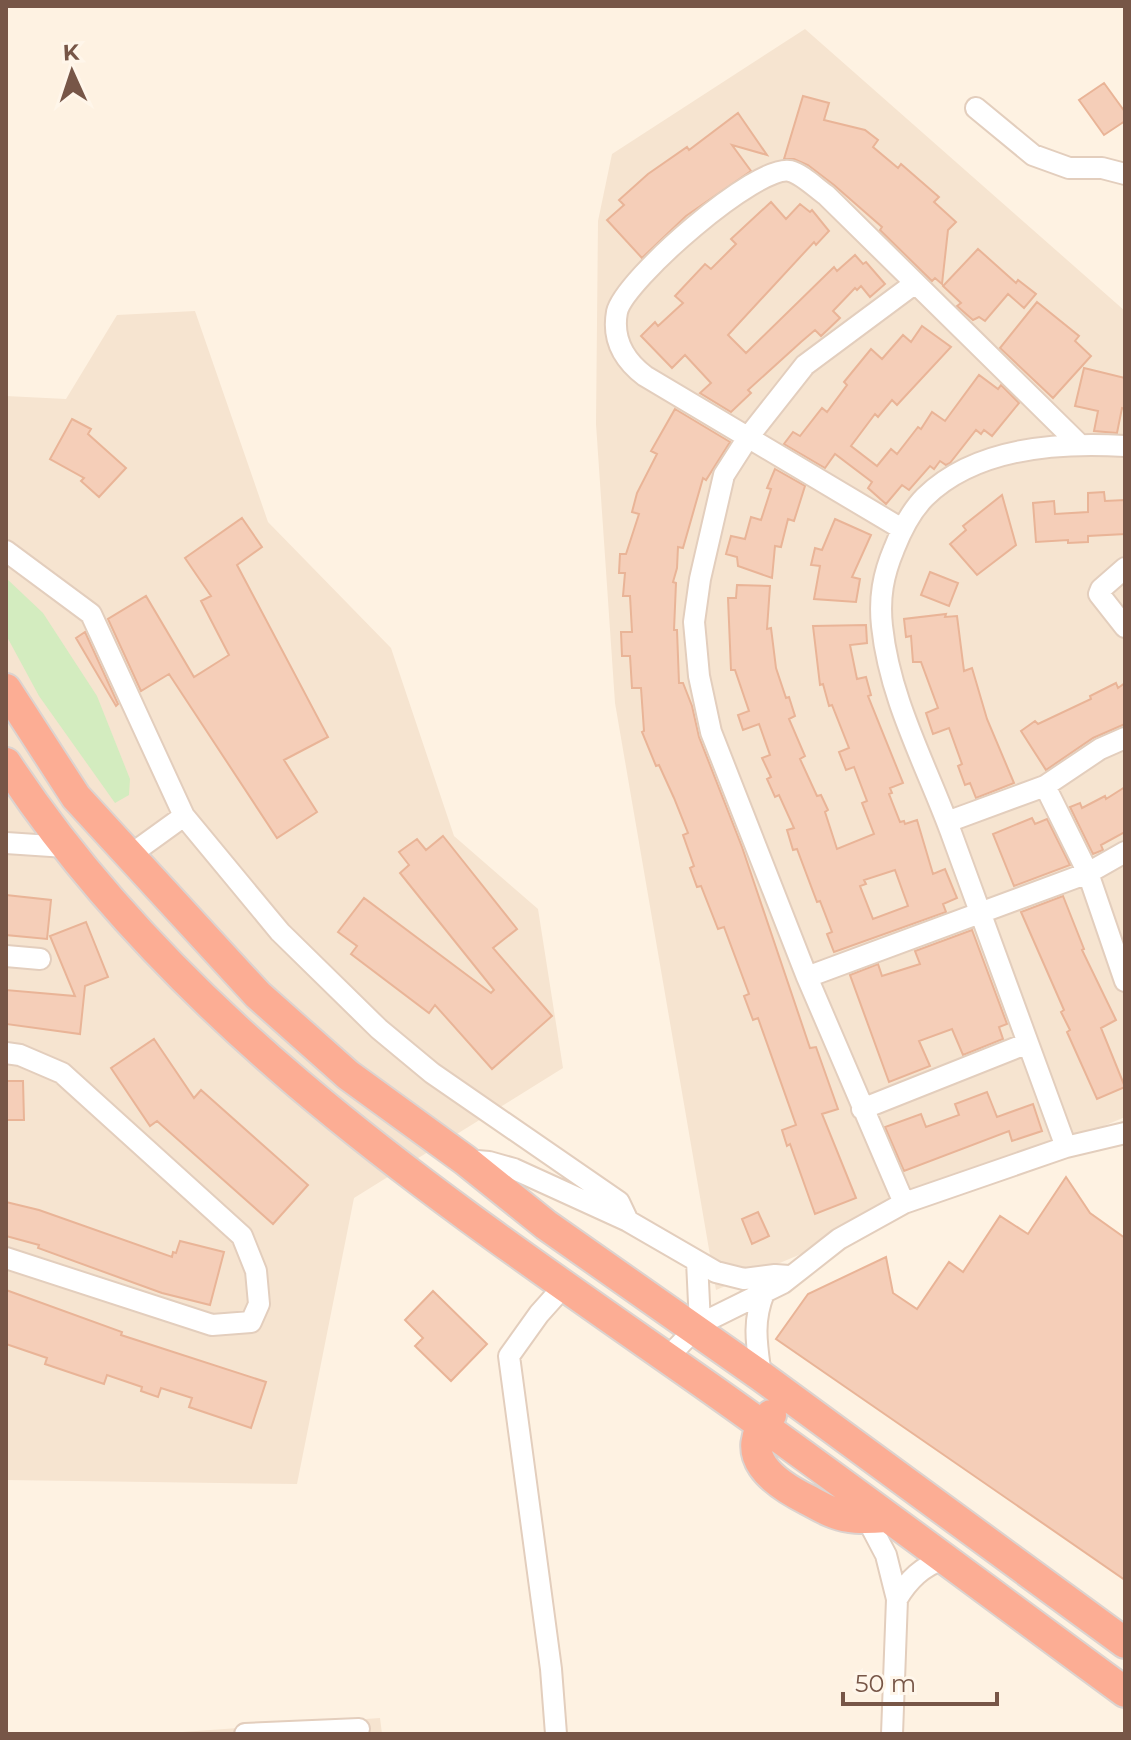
<svg xmlns="http://www.w3.org/2000/svg" width="1131" height="1740" font-family="Montserrat,sans-serif">
<rect width="100%" height="100%" fill="#fef2e2"/>
<path fill="#f6e4d0" d="M805,29L1125,311V1117L716,1290L615,703L596,424L598,221L612,154Z
M195,311L268,522L391,648L454,836L538,909L563,1068L354,1198L297,1484L6,1480V396L66,399L117,315Z
M380,1718L382,1734H154Z"/>
<path fill="#d3ecbf" d="M6,578L43,613L97,696L130,779L129,795L115,803L39,696L6,635Z"/>
<path fill="#f5ceb8" stroke="#e9b497" stroke-width="2" fill-rule="evenodd" d="M1104,83L1125,112V121L1104,135L1079,100Z
M803,96L829,103L824,120L865,130L878,140L873,147L898,168L901,164L939,197L934,202L956,222L948,230L942,284L935,278L932,281L880,230L882,227L834,185L808,165L794,159H784Z
M738,113L767,155L732,145L751,171L686,216L642,258L607,220L624,205L619,200L648,174L687,147L689,150Z
M771,202L786,219L800,204L810,212L812,210L829,231L816,245L814,242L728,335L746,353L834,267L837,271L855,255L863,264L866,262L885,284L870,297L861,286L857,290L855,288L833,311L840,318L821,336L815,330L801,342L748,390L751,393L731,412L700,393L711,383L685,355L672,368L641,336L655,322L658,326L683,303L675,296L705,264L711,269L736,244L731,239Z
M978,249L1016,283L1018,280L1036,294L1024,308L1008,294L985,321L979,317L973,320L957,306L961,303L943,286Z
M1037,302L1079,336L1075,341L1091,356L1053,398L1000,348Z
M922,326L951,347L897,405L892,400L878,417L875,414L851,446L877,466L891,449L897,454L918,427L921,429L932,412L945,421L979,375L998,389L1001,385L1019,403L992,436L984,430L981,434L976,430L950,463L946,465L940,461L934,469L930,466L909,490L902,485L886,504L868,488L872,482L835,454L825,468L784,444L793,432L800,436L822,408L827,412L847,385L844,382L871,349L882,359L903,335L911,342Z
M1084,368L1125,378V409L1122,408L1117,433L1094,431L1098,411L1075,406Z
M675,409L730,442L706,480L703,478L683,548L678,547L677,568L673,582L676,583L674,630H677L679,683H683L692,706L699,737L742,847L810,1048L816,1047L838,1109L822,1114L856,1198L815,1214L790,1144L787,1146L782,1130L796,1125L758,1018L753,1020L744,996L749,994L724,927L718,929L701,886L697,887L690,868L694,866L683,835L688,833L674,798L659,765L656,766L642,732L644,731L641,688H632L630,656H622L621,632H632L630,596H623L625,573H619L620,554H626L639,514L632,512L637,493L657,454L651,451Z
M72,419L91,429L88,434L126,468L99,497L81,481L84,478L50,459Z
M775,469L805,486L794,521L788,519L781,547L775,546L772,578L738,566L737,557L726,554L731,536L745,539L751,517L761,520L771,489L767,488Z
M1104,492L1105,501L1125,500V534L1088,536V542L1068,543V540L1036,542L1033,503L1054,501L1055,514L1088,512V493Z
M1002,495L1016,545L977,575L950,544L966,530L963,526Z
M242,518L262,547L237,565L328,737L284,760L317,812L277,838L169,674L141,691L108,619L146,596L194,677L229,655L201,601L211,596L185,558Z
M835,519L871,535L852,577L860,579L856,602L814,599L820,566L811,565L815,548L822,550Z
M930,572L958,583L949,606L921,595Z
M737,585L770,586L767,629L771,628L776,668L786,698L789,697L795,716L789,719L805,756L800,759L817,796L821,795L828,810L825,812L837,849L874,834L862,803L867,801L854,767L846,770L839,752L849,748L832,705L829,706L823,684L820,685L813,626L866,625L867,643L850,645L857,679L866,677L871,695L868,696L903,783L890,788L892,793L889,794L900,822L904,821L905,824L917,820L933,874L945,869L957,898L943,904L946,912L834,952L827,934L832,932L820,901L817,902L797,849L793,850L787,830L794,828L779,795L775,797L767,779L771,777L762,758L770,755L759,724L743,730L738,715L749,711L735,670H731L728,598H736ZM895,870L908,906L873,919L860,886L866,884L864,880Z
M946,614L945,617L957,616L964,671L972,668L987,719L1014,783L976,798L970,783L965,785L958,766L962,764L949,728L933,734L926,713L938,708L921,662H913L911,636L906,637L904,619Z
M85,632L118,704L116,706L76,638Z
M1116,683L1118,688L1125,683V724L1093,738L1046,770L1021,731L1035,721L1038,724L1091,699L1090,696Z
M1125,787V832L1101,845L1103,850L1093,854L1070,807L1080,803L1082,808L1105,796L1106,799Z
M1032,818L1035,824L1047,819L1070,865L1014,886L993,834Z
M443,836L517,929L493,948L552,1016L492,1069L435,1005L429,1013L351,954L357,946L338,932L364,898L491,993L494,990L400,873L409,865L399,852L417,839L426,850Z
M6,895L51,900L47,939L6,935Z
M1063,896L1084,949L1082,950L1116,1020L1101,1028L1125,1087L1097,1099L1067,1032L1070,1030L1061,1012L1064,1010L1021,912Z
M86,922L108,977L85,986L80,1034L6,1024V990L75,996L50,936Z
M972,930L1007,1024L999,1027L1003,1039L963,1055L952,1029L919,1041L930,1066L889,1082L850,975L878,964L882,976L920,964L915,951Z
M154,1039L194,1098L201,1090L308,1185L273,1224L157,1121L150,1126L111,1068Z
M6,1081H23L24,1120H6Z
M987,1092L997,1117L1033,1104L1042,1131L1012,1141L1009,1131L904,1171L885,1127L921,1114L926,1127L959,1115L955,1104Z
M1066,1177L1090,1213L1125,1238V1580L776,1339L808,1294L886,1257L893,1293L917,1309L949,1262L963,1272L1000,1216L1028,1234Z
M6,1202L39,1210L172,1257L173,1252L176,1253L180,1241L224,1252L210,1305L162,1293L38,1248L39,1245L6,1236Z
M758,1212L769,1236L752,1244L742,1219Z
M6,1290L122,1332L121,1335L266,1382L251,1428L189,1407L192,1398L161,1388L158,1397L141,1391L142,1387L107,1375L104,1384L45,1364L47,1358L6,1344Z
M433,1291L487,1344L451,1381L415,1346L423,1338L405,1320Z"/>
<g fill="none" stroke-linecap="round" stroke-linejoin="round">
<g stroke="#e3cebd" stroke-width="24">
<path id="minor" d="M976,108L1033,155L1069,168H1102L1125,174
M902,529L645,376C624,360 612,339 617,312C624,280 758,163 790,171C802,174 816,188 826,195L1078,443
M6,551L91,614L184,816L280,932L379,1029L432,1073L619,1202L628,1221
M1125,568L1101,589L1099,594L1125,627
M1045,786L1088,873L1125,981
M947,822L1045,786L1100,749L1125,738
M6,843L66,847
M130,855L184,816
M6,956L40,959
M807,977L1088,873L1125,852
M6,1053L20,1055L62,1073L242,1236L256,1271L259,1304L251,1322L212,1325L6,1258
M862,1109L1028,1043
M1066,1147C1028,1044 990,941 953,838C928,768 890,702 882,626C879,598 883,575 894,549C901,531 911,511 925,497C975,448 1059,442 1125,446
M465,1160L489,1162L514,1169L628,1221L716,1272L744,1279L775,1275L789,1276
M904,1203L807,977L711,732L699,676L694,622L700,579L724,475L749,436L805,365L914,284
M697,1261L700,1324
M667,1358L700,1324L783,1283L839,1239L904,1203L1066,1147L1125,1133
M761,1376C757,1346 752,1322 764,1293
M867,1519L886,1555L897,1599L892,1734
M897,1599C909,1579 922,1567 943,1559
M245,1734L359,1729
M556,1734L551,1669L509,1356L539,1314L564,1286"/>
</g>
<g stroke="#dcd3cf" stroke-width="34">
<path id="highway" d="M6,689L76,797L258,995L348,1075L465,1160L546,1225L761,1376L1125,1643
M6,763C181,1030 454,1208 710,1388C850,1487 987,1591 1125,1692
M771,1415C734,1455 774,1483 808,1500C821,1507 834,1515 849,1517C861,1519 874,1518 886,1517"/>
</g>
<use href="#minor" stroke="#fff" stroke-width="20"/>
<use href="#highway" stroke="#fcad94" stroke-width="30"/>
</g>
<rect width="1131" height="1740" fill="none" stroke="#775647" stroke-width="16"/>
<g transform="translate(72 72) rotate(357)" stroke="#fff6ea" stroke-width="6" paint-order="stroke">
<path d="M0-6L14 30L0 20L-14 30Z" fill="#775647"/>
<text y="-12" font-size="22" font-weight="bold" text-anchor="middle" fill="#775647">K</text>
</g>
<path d="M843 1692v12h154v-12" fill="none" stroke="#775647" stroke-width="4"/>
<text x="855" y="1692" font-size="24" fill="#775647" stroke="#fff6ea" stroke-width="6" paint-order="stroke">50 m</text>
</svg>
